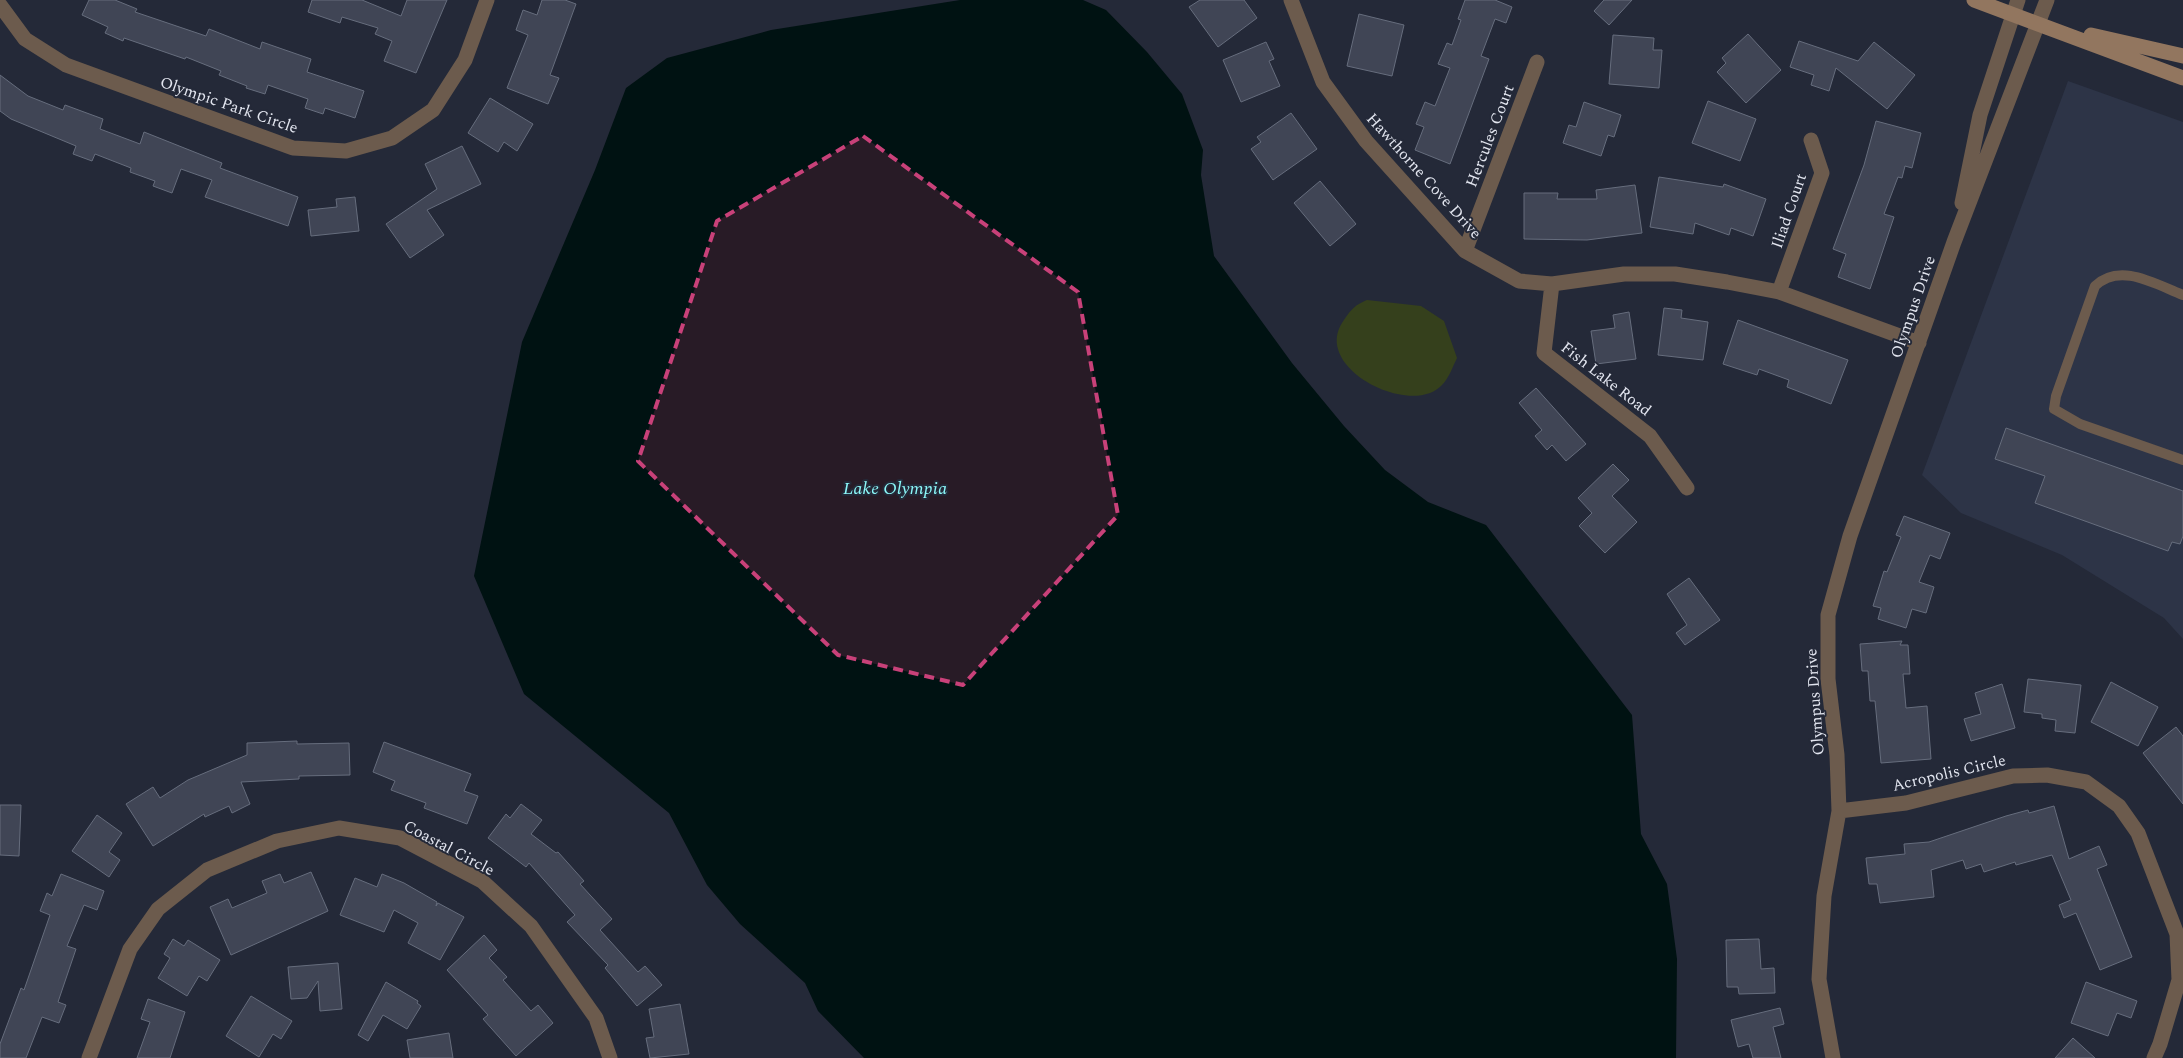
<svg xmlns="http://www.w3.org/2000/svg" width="2183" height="1058" font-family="Spectral,serif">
<rect width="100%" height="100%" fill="#242938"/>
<path fill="#2d3447" d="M2068,81L2183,122V639L2164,618L2062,555L1961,513L1922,475Z"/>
<path fill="#35401c" d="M1367,300L1421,306L1444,321L1457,358C1453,366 1449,378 1442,385C1412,418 1313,369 1342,323C1351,310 1353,306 1367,300Z"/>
<path fill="#001212" d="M960,0H1083L1106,10L1147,52L1182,94L1203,150L1201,175L1214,256L1292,363L1344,426L1385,470L1428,502L1486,525L1632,715L1641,834L1667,884L1677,959L1676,1058H864L818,1011L805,983L740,924L707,885L669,813L524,694L474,576L522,342L595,170L626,88L667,58L771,30Z"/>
<path fill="#404555" stroke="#666d7d" d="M89,0H115L137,9L135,12L206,36L209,29L260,49L262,42L311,59L307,72L364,91L355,118L325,108L323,114L305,108L308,99L268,85L265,94L246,88L247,86L219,75L221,71L186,57L185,59L124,38L123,41L105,33L108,27L82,15Z
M312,0H362L401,16L407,0H447L416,73L384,61L392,41L375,34L378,28L342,17L340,23L308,12Z
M542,0H565L576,4L550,75L559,78L548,104L507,88L528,35L516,30L523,10L537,15Z
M1200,0H1244L1257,18L1218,47L1189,7Z
M1465,0H1495L1512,7L1506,23L1495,19L1481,56L1489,59L1450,164L1415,150L1424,127L1416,124L1425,102L1435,106L1450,68L1438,64L1447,43L1452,45L1461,20L1458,19Z
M1604,0H1632L1609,25L1594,11Z
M1359,14L1404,25L1392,76L1347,66Z
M1748,34L1781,70L1746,103L1717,72L1726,63L1722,58Z
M1613,35L1654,38L1653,50H1662L1659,88L1609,84Z
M1799,41L1858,61L1874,42L1915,75L1887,109L1836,68L1829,91L1811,85L1814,75L1790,67Z
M1266,42L1274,59L1269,61L1280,86L1241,102L1223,60Z
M0,75L28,96L63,110L65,105L103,119L100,129L140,144L144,132L222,163L220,168L298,197L288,226L205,197L212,180L181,169L172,193L153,186L155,181L130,172L131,168L95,154L92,161L73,154L76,146L11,119L0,111Z
M490,98L533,124L517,151L504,142L498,152L468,133Z
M1708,101L1756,119L1740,161L1692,143Z
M1584,102L1621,115L1614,137L1608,135L1601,156L1563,143L1569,125L1576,127Z
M1291,113L1317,149L1273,180L1251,149L1261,142L1257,137Z
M1876,121L1921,133L1912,168L1905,166L1902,178L1898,177L1884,214L1894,217L1870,289L1838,277L1846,254L1833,249L1864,165Z
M462,146L481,184L427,210L444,235L410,258L386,224L437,189L425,164Z
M1659,177L1723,187L1724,184L1766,199L1753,236L1731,228L1729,235L1695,223L1693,234L1650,227Z
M1320,181L1356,224L1330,246L1294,203Z
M1635,185L1642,233L1587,240L1524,239V193H1558L1557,199H1597L1596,190Z
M355,197L359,231L311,236L308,210L337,207L336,199Z
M1664,308L1682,310L1681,318L1708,322L1703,360L1658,355Z
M1629,312L1636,359L1596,364L1591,331L1615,328L1613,315Z
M1738,320L1848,360L1831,404L1787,387L1789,380L1759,369L1757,375L1723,364Z
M1536,388L1586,444L1566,461L1552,445L1547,450L1535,436L1542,430L1519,403Z
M2006,428L2183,491V536L2180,544L2172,542L2168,551L2035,503L2045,476L1995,459Z
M1613,464L1629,480L1612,496L1637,522L1605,553L1579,526L1592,513L1578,498Z
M1904,516L1950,533L1940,559L1930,555L1919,582L1934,587L1926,613L1912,609L1906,628L1878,619L1881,608L1873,606L1884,571L1887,572L1901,537L1896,535Z
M1689,578L1720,620L1685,645L1676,633L1687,625L1667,594Z
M1902,641L1900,645H1908L1910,674H1903L1906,708L1927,706L1931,759L1881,763L1875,701H1870L1868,671H1862L1860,644Z
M2028,679L2081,685L2075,733L2055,731L2056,720L2042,718V714L2024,712Z
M2111,682L2158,707L2138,746L2091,722Z
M2002,684L2015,728L1971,741L1964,719L1981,714L1975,693Z
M2176,727L2183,736V804L2143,753Z
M297,741V744L349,743L350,775L299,776V779L241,782L250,804L232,813L229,806L205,817L204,814L153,846L126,804L153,787L160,798L188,780L247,755V743Z
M384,742L471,774L464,791L478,796L467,824L424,808L426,803L391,790L395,781L373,772Z
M521,804L542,820L531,834L556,853L558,852L584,881L580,884L612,919L600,930L638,972L645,966L662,985L637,1006L605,968L608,965L567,922L575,915L529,863L526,867L488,838L506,814L510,818Z
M0,805H21L19,856L0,855Z
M2054,806L2069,859L2099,846L2107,865L2097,869L2132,957L2100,970L2076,913L2064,918L2059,905L2071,900L2052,855L2016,865L2015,862L1984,872L1981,864L1966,869L1963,860L1931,870L1934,897L1880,903L1877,884H1869L1866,858L1905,854L1904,844L1929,842L2006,816L2028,810L2029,813Z
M97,815L122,833L109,852L120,860L109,877L72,851Z
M311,872L328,911L231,955L210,907L228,899L232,908L267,893L262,881L280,874L284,883Z
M61,874L104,891L97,910L84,905L67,946L76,949L58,1002L66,1005L59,1023L42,1017L26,1058H0V1044L21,988L24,990L50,915L40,911L47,893L52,896Z
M382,874L404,883L437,902L436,906L438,903L464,917L440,960L408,943L418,923L394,910L384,932L340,915L355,878L377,887Z
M484,935L497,950L489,958L507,977L503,980L531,1011L538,1005L553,1023L516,1056L483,1019L488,1015L447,970Z
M173,939L184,946L188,940L220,960L207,981L199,976L187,996L158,978L170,958L164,954Z
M1759,939L1761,969L1774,968L1775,993L1739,994L1738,987H1727L1726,940Z
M338,963L342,1009L320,1011L318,981L307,998L291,999L288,967Z
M386,982L418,1001L417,1003L421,1006L407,1029L383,1015L368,1041L358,1035Z
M2086,982L2137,1001L2131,1018L2117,1013L2108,1036L2071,1023Z
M251,996L292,1021L281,1039L273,1034L259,1057L226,1036Z
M148,999L185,1012L170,1058H137L150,1022L141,1019Z
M680,1004L689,1054L650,1058L646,1038L654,1037L649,1009Z
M1780,1008L1784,1024L1773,1027L1781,1058H1753L1749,1044L1738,1047L1731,1020Z
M449,1033L453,1058H410L407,1040Z
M2073,1038L2095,1058H2055Z"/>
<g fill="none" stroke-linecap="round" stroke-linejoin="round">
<path stroke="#6c5b4d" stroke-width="10" d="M2183,295C2155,284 2120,262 2095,286L2056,396L2054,409L2080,424L2183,460"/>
<path stroke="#6c5b4d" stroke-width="15" d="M1291,0L1323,82L1366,141L1465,251L1519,281L1552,284L1624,274H1675L1727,282L1779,292L1919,343
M0,5L25,39L66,65L293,148L346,151L392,138L433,110L465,60L487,0
M1962,203L1980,115L2018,0
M1465,251L1537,62
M1552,284L1544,353L1650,436L1687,488
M1779,292L1822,173L1811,140
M1839,811L1906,803L2013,776L2047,775L2086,782L2119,806L2138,833L2177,934L2179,980L2160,1044L2154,1058
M89,1058L130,949L158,909L207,870L277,841L339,828L400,838L482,881L531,926L596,1018L610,1058
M1833,1058L1819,979L1824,896L1839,811L1837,755L1828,679V615L1850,536L1954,242L2047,0"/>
<path stroke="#92765f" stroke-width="15" d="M1974,0L2183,78
M2091,35L2183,56"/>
</g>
<path fill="#c84179" fill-opacity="0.2" stroke="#c84179" stroke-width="4" stroke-dasharray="10 6" stroke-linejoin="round" d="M863,136L1078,292L1118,515L963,685L838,655L638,461L717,221Z"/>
<g text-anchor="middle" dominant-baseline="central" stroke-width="4" stroke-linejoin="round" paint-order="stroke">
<g font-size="16" fill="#e2e5ef" stroke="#242938">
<text transform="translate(229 105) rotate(19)">Olympic Park Circle</text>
<text transform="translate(1490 136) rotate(-69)">Hercules Court</text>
<text transform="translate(1424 176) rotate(48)">Hawthorne Cove Drive</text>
<text transform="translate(1789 211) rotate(-71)">Iliad Court</text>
<text transform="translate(1913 307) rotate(-71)">Olympus Drive</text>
<text transform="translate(1606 379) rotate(38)">Fish Lake Road</text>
<text transform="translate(1815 702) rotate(-94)">Olympus Drive</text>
<text transform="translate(1949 773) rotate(-13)">Acropolis Circle</text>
<text transform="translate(449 848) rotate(28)">Coastal Circle</text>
</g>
<g font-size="18" font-style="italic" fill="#8cf8f9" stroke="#242938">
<text x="895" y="488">Lake Olympia</text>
</g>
</g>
</svg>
